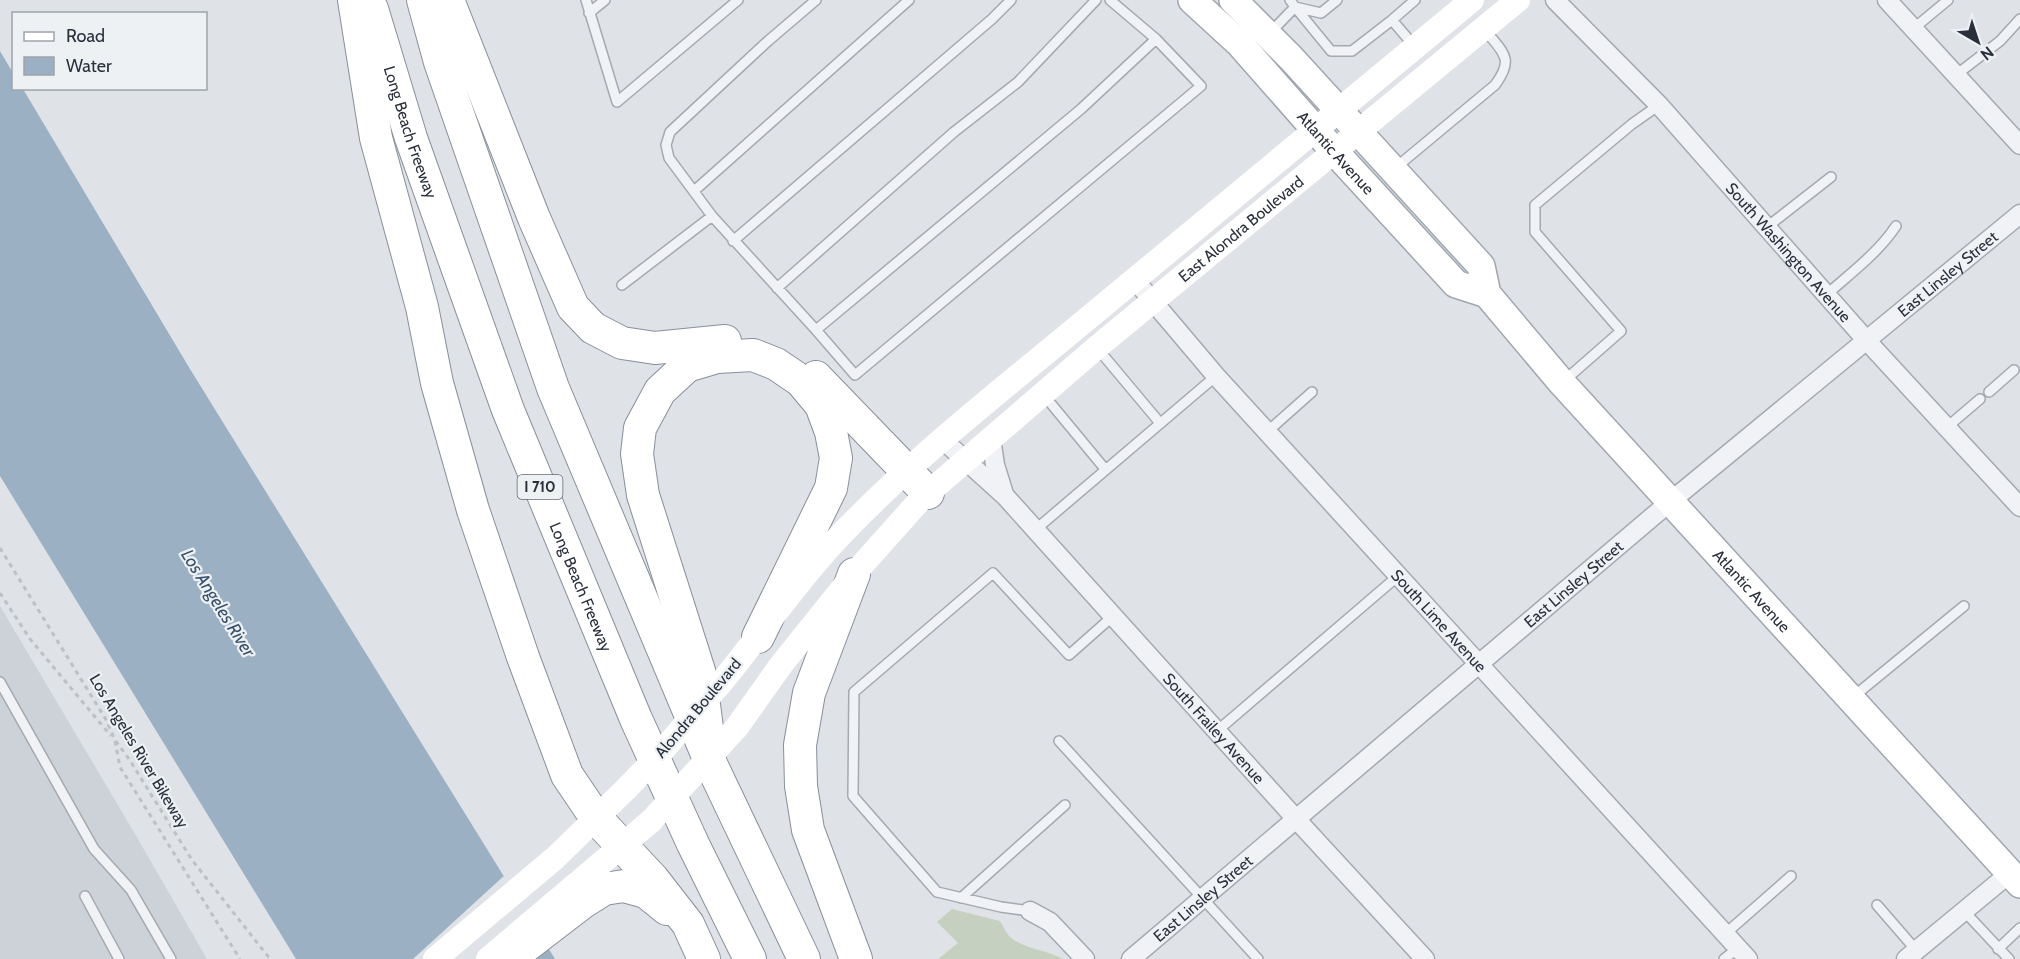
<svg xmlns="http://www.w3.org/2000/svg" width="2020" height="959" font-family="Cabin,sans-serif">
<rect width="100%" height="100%" fill="#dfe2e7"/>
<path fill="#cdd1d8" d="M0,606L135,834L207,959H0Z"/>
<path fill="#c5d0c0" d="M952,909L1000,921C1003,926 1006,933 1010,937C1024,949 1047,950 1063,959H938L958,943L937,922Z"/>
<path fill="#9cb0c4" d="M0,51L13,73L14,88L23,89L190,369L555,959H296L0,476Z"/>
<path fill="#dfe2e7" d="M506,874L548,943L529,959H413Z"/>
<g fill="none" stroke-linecap="round" stroke-linejoin="round">
<g stroke="#a5a9b0" stroke-width="12">
<path id="service" d="M586,0L617,102L738,0
M816,0L768,41L670,132L666,145L669,158L712,216L816,330L855,375L1201,86L1156,39L1110,0
M1290,0L1295,7L1321,13L1337,0
M589,13L605,0
M1392,20L1415,0
M1913,29L1948,0
M1270,33L1295,7L1331,51H1352L1392,20L1415,47
M1956,75L2000,41L2020,19
M1394,169L1495,85C1515,58 1503,53 1485,30
M694,191L909,0
M1767,227L1831,177
M733,241L992,19L1011,0
M622,285L712,216
M777,288L954,132L1018,82L1096,0
M1826,295C1851,273 1878,253 1896,226
M816,330L1081,109L1156,39
M1098,349L1160,423
M1564,381L1621,331L1535,232V205L1632,124L1659,105
M1989,392L2014,370
M1043,394L1105,469
M1946,428L1980,399
M1267,432L1312,392
M1035,530L1216,376
M0,682L94,849L131,890L171,959
M1853,697L1964,606
M1217,731L1398,576
M1059,741L1258,959
M85,896L119,959
M961,898L1065,805
M1877,905L1916,950
M1030,911L1001,907L937,892L853,796L854,692L993,573L1069,655L1113,616
M1964,911L2009,959
M1725,934L1791,876
M1998,949L2020,928
M1724,959L1738,948"/>
</g>
<g stroke="#a5a9b0" stroke-width="21">
<g id="minor">
<path id="s1" d="M1555,0L1659,105L1867,341L2020,507"/>
<path d="M1887,0L2020,145"/>
<path id="s2" d="M1134,279L1216,376L1748,959"/>
<path d="M991,438L995,465L1004,494"/>
<path id="s3" d="M943,440L1005,496L1296,819L1425,959"/>
<path d="M1030,911L1050,922L1085,959"/>
<path id="s4" d="M1131,959L1671,501L2020,214"/>
<path d="M1906,959L2010,873"/>
</g>
</g>
<g stroke="#9fa7b1" stroke-width="30">
<g id="primary">
<path id="s6" d="M1192,0L1240,44L1334,151L1456,284L1487,294"/>
<path id="s7" d="M1233,0L1291,58L1481,266L1487,294L1562,383L2020,884"/>
</g>
</g>
<g stroke="#87909c" stroke-width="34">
<g id="motorway">
<path d="M354,0L376,138L422,307L437,383L473,510L523,657L567,775L596,818L653,879L688,924L704,959"/>
<path d="M423,0L440,62L553,388L712,766L804,959"/>
<path d="M448,0L534,218L573,307L593,328L622,343L655,348L725,341"/>
<path id="s8" d="M372,9L411,138L508,410L636,719L693,844L750,959"/>
<path d="M816,377L928,493"/>
<path d="M854,574L809,693L800,745L801,786L808,830L856,959"/>
<path d="M707,728L700,674L643,495L637,454L640,428L660,391L687,366L717,357L753,355L776,364L801,381L821,405L831,432L836,458L831,488L758,637"/>
<path d="M509,959L582,903L604,889L624,886L646,892L667,909"/>
</g>
</g>
<path stroke="#bdc0c5" stroke-width="3" stroke-dasharray="4.5 4.5" stroke-linecap="butt" d="M0,548L105,718L115,740L129,759L192,860L270,959
M0,593L30,639L111,736
M115,741L120,767L240,959"/>
<use href="#service" stroke="#f1f2f5" stroke-width="9"/>
<use href="#minor" stroke="#f1f2f5" stroke-width="18"/>
<g stroke="#fff" stroke-width="24">
<path d="M720,684C759,637 793,586 835,541C909,462 998,393 1081,324C1211,215 1342,108 1472,0"/>
<path id="s5" d="M737,727L781,665L854,574L921,499L1096,348L1518,0"/>
<path d="M435,959L555,858L627,788"/>
<path d="M488,959L651,821"/>
</g>
<use href="#primary" stroke="#fff" stroke-width="27"/>
<use href="#motorway" stroke="#fff" stroke-width="32"/>
<path stroke="#fff" stroke-width="24" d="M627,788L657,757L720,684
M651,821L737,727"/>
</g>
<g text-anchor="middle" dominant-baseline="central" stroke-width="4.5" stroke-linejoin="round" paint-order="stroke">
<rect fill="#eef1f4" stroke="#646a73" stroke-width="1.5" x="517.5" y="475" width="45" height="24" rx="4.5"/>
<g font-size="15" font-weight="bold" fill="#29303c">
<text x="540" y="487">I 710</text>
</g>
<g font-size="16" fill="#29303c" stroke="#eef1f4">
<text stroke="none"><textPath href="#s8" startOffset="129">Long Beach Freeway</textPath></text>
<text stroke="none"><textPath href="#s6" startOffset="210">Atlantic Avenue</textPath></text>
<text stroke="none"><textPath href="#s5" startOffset="712">East Alondra Boulevard</textPath></text>
<text stroke="none"><textPath href="#s1" startOffset="344">South Washington Avenue</textPath></text>
<text stroke="none"><textPath href="#s4" startOffset="1066">East Linsley Street</textPath></text>
<text stroke="none"><textPath href="#s4" startOffset="580">East Linsley Street</textPath></text>
<text stroke="none"><textPath href="#s8" startOffset="615">Long Beach Freeway</textPath></text>
<text stroke="none"><textPath href="#s7" startOffset="790">Atlantic Avenue</textPath></text>
<text stroke="none"><textPath href="#s2" startOffset="458">South Lime Avenue</textPath></text>
<text transform="translate(698 708) rotate(-50)">Alondra Boulevard</text>
<text stroke="none"><textPath href="#s3" startOffset="396">South Frailey Avenue</textPath></text>
<text transform="translate(139 751) rotate(59)">Los Angeles River Bikeway</text>
<text stroke="none"><textPath href="#s4" startOffset="94">East Linsley Street</textPath></text>
</g>
<g font-size="18" font-style="italic" fill="#37506c" stroke="#eef1f4">
<text transform="translate(218 603) rotate(58)">Los Angeles River</text>
</g>
</g>
<rect x="12" y="12" width="195" height="78" fill="#eef1f4" stroke="#9fa4aa" stroke-width="1.5"/>
<rect x="24" y="32" width="30" height="9" fill="#ffffff" stroke="#9fa4aa" stroke-width="1.5"/>
<text x="66" y="42" font-size="18" fill="#29303c">Road</text>
<rect x="24" y="57" width="30" height="18" fill="#9cb0c4" stroke="#9fa4aa" stroke-width="1.5"/>
<text x="66" y="72" font-size="18" fill="#29303c">Water</text>
<g transform="translate(1978 42) rotate(141)" stroke="#eef1f4" stroke-width="4.5" paint-order="stroke">
<path d="M0-4.5L10 22L0 15L-10 22Z" fill="#29303c"/>
<text y="-9" font-size="16" font-weight="bold" text-anchor="middle" fill="#29303c">N</text>
</g>
</svg>
